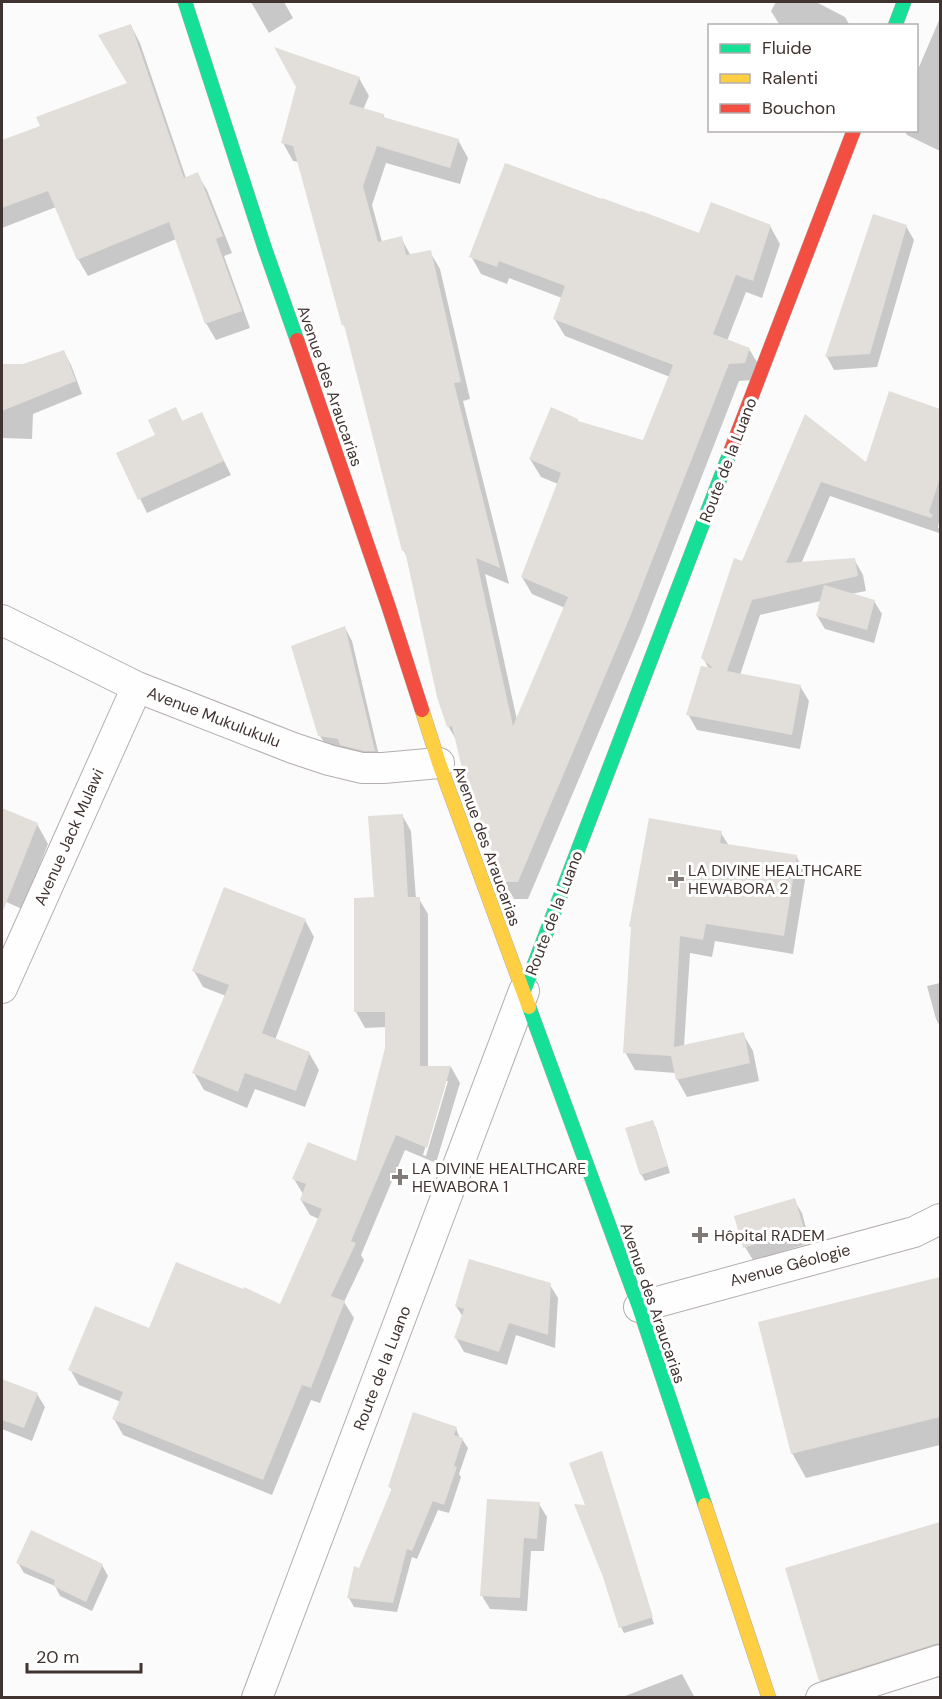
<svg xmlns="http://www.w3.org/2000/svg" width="942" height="1699" font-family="'DM Sans',sans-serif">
<rect width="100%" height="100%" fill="#fbfbfb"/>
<path fill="#0003" fill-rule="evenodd" d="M251,2H284L293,18L269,33Z
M776,2H816L845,17L850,26H781L779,24L771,11Z
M940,18V151L907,135L904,130H916V74Z
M131,26L140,43L186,178L197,174L207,190L232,253L224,256L250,328L216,340L206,323L176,239L88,276L78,259L56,207L2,228V142L42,127L128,84Z
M359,78L369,96L363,110L383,115L385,118L458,140L468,158L460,184L386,163L372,205L382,242L401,238L411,256L430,252L440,269L470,399L463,401L509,584L485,574L517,720L565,608L532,594L522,577L558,484L541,477L530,459L579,423L644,442L670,377L565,336L554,318L562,298L509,278L507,284L481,274L471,256L699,235L770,226L780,244L762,298L746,292L727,341L749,349L760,367L754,380L739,381L640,635L528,899H514L504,882L457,741L448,726L408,559L404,551L347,331L344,325L299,162L293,161L283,143Z
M874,216L906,226L914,240L877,367L834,370L827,357Z
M64,352L71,365L82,394L33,414L32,439L2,438V365L24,366Z
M890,393L940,410V518L938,527L940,531L939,533L830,496L801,564L854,559L863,575L866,591L851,594L874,601L882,614L874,643L825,629L817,616L821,601L760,615L740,675L800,686L809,701L800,749L697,730L688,714L709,669L703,658L805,416L866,464Z
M175,409L183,422L201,414L231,475L147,513L118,453L157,435Z
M345,628L352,641L381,764L328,749L320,736Z
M2,810L37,824L48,844L22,909L2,900Z
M402,815L411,831L416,899H419L428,914V1068L451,1067L460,1083L436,1163L405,1150L361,1255L364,1260L344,1302L354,1318L320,1403L311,1400L272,1495L123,1435L114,1419L121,1402L79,1385L70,1369L150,1330L280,1306L319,1219L310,1215L301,1200L303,1194L294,1179L357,1163L387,1048V1027L365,1028L356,1012L376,899ZM445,1081H448L426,1156L423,1155Z
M721,833L729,846L796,856L806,874L793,954L715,941L712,957L690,953L684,1046L743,1034L753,1051L759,1081L687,1097L677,1079L676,1073L635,1070L625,1052L633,930L631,927Z
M305,920L314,937L275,1040L309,1053L319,1070L305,1107L255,1089L247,1108L204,1090L194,1073L226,996L203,987L194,971Z
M940,983V1027L936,1019L927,986Z
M652,1121L656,1128L670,1173L645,1181L641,1174Z
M794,1200L802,1213L810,1243L753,1260L745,1247Z
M940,1278V1445L806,1478L792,1453L759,1323Z
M550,1285L558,1298L555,1348L516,1335L507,1365L464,1352L456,1338L463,1317L456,1306Z
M2,1381L37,1394L45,1407L32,1441L2,1429Z
M456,1428L460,1439H462L468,1448L459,1474L461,1477L449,1513L438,1510L417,1559L412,1557L397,1612L354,1607L349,1598L393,1491L390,1487Z
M602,1458L654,1624L624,1633L621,1627L605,1577L587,1506Z
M539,1504L547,1517L544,1551H531L527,1611L490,1609L482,1596Z
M940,1523V1668L830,1698L820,1680L787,1569Z
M18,1563L102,1565L108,1576L92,1611L60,1596L55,1586L24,1573Z
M682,1674L695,1698H620Z"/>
<path fill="#e2ded9" d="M131,24L184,178L198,172L223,236L216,239L242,311L205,324L169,222L77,260L48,191L2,208V140L40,126L36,117L127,83L98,35Z
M274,47L360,77L349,104L384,114L383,117L459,139L450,168L377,146L363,186L378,242L402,236L406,255L431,250L461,382L454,383L500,568L476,558L513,726L568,597L521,577L561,473L529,459L551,407L578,419V421L643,440L673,365L553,319L565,286L499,261L497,267L469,257L505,163L602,199V198L640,212L641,211L699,233L711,202L771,225L753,281L736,275L713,334L750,348L745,363L729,364L630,617L518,882H503L464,777L452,726L447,727L437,697L405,551H402L344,325L342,326L293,146L281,143L296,87Z
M873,214L907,225L870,354L825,357Z
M64,350L76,381L2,411V364H23Z
M889,391L940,409V478L929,512L933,515L931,518L821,482L786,563L855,558L858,576L752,600L727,671L801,685L792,735L686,715L701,666L713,668L701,658L734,558L742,561L805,414L866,462Z
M176,407L182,421L202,412L224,461L138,500L116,453L155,435L148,420Z
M824,585L875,600L867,630L816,616Z
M345,626L375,751H364L340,745L338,739L318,736L291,646Z
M2,808L38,823L3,911L2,910Z
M403,814L408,897H420V1066H451L427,1148L396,1135L351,1241L356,1243L331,1296L345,1301L311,1388L302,1385L263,1480L112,1419L123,1392L68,1370L95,1306L149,1328L176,1262L243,1289L244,1287L280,1304L322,1209L300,1200L306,1184L292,1179L308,1142L356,1161L385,1048V1012H354V898L374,897L368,816Z
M649,818L722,831L720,843L797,855L784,936L706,924L703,940L680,936L674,1047L744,1032L750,1063L676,1080L671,1056L623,1053L631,927H629Z
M224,887L306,919L262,1033L310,1052L296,1091L245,1073L238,1092L192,1073L229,985L192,971Z
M653,1120L668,1166L640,1175L625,1128Z
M795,1198L804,1229L743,1248L734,1216Z
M469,1259L551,1283L548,1335L509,1323L499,1352L454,1338L464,1309L455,1306Z
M940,1277V1417L791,1454L758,1322Z
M2,1379L38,1393L24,1428L2,1420Z
M413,1412L457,1427L454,1435L463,1438L454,1466L457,1467L444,1505L433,1501L412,1551L407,1549L393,1603L347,1598L354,1566L359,1568L392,1488L388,1487Z
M602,1451L653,1617L619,1628L603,1577L574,1504L585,1505L569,1463Z
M487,1499L540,1502L537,1539L524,1538L520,1598L480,1596Z
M940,1522V1643L935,1644L819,1681L785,1568Z
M31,1530L103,1564L86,1602L53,1586L55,1580L16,1563Z"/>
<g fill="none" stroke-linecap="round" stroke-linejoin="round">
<g stroke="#b4aeac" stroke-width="32">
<path id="street" d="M2,620L137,687L293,748L329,760L362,768H383L439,763
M2,988L137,687
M639,1307L914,1232L940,1219
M257,1698L524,991
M821,1698L940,1660"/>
</g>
<g stroke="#b4aeac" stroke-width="15">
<path id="fast" d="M185,2L265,249L297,340
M895,26L904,2
M524,991L731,450
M529,1007L639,1307L705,1505"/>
</g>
<g stroke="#b4aeac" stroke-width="15">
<path id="slow" d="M422,710L439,763L529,1007
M705,1505L769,1698"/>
</g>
<g stroke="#b4aeac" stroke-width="15">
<path id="jam" d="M297,340L388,605L422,710
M731,450L854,130"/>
</g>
<use href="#street" stroke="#fefefe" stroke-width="30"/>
<use href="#fast" stroke="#16e098" stroke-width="14"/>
<use href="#slow" stroke="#ffcf43" stroke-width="14"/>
<use href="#jam" stroke="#f24e42" stroke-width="14"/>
</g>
<g fill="#827a77" stroke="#fff" stroke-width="2">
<path d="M673 870h6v6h6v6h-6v6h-6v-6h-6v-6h6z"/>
<path d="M397 1168h6v6h6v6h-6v6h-6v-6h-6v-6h6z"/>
<path d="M697 1226h6v6h6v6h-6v6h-6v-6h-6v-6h6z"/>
</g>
<g text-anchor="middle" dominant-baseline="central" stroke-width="6" stroke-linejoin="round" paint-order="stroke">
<g font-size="16" fill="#413430" stroke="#fff">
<text transform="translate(330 386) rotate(71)">Avenue des Araucarias</text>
<text transform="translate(728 460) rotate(-69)">Route de la Luano</text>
<text transform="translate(214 717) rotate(21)">Avenue Mukulukulu</text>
<text transform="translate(69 837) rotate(-66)">Avenue Jack Mulawi</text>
<text transform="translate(487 846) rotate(70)">Avenue des Araucarias</text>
<text transform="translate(554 913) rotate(-69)">Route de la Luano</text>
<text transform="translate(790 1265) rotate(-15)">Avenue Géologie</text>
<text transform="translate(653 1303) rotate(71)">Avenue des Araucarias</text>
<text transform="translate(382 1368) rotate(-69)">Route de la Luano</text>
</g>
<g font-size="16" fill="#413430" stroke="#fff" text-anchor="start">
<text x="688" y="870">LA DIVINE HEALTHCARE<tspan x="688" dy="18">HEWABORA 2</tspan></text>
<text x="412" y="1168">LA DIVINE HEALTHCARE<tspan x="412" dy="18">HEWABORA 1</tspan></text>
<text x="714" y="1235">Hôpital RADEM</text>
</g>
</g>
<rect width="942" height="1699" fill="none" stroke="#413430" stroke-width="6"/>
<rect x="708" y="24" width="210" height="108" fill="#ffffff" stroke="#b3aeac" stroke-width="1.5"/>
<rect x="720" y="44" width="30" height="9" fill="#16e098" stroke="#b3aeac" stroke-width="1.5"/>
<text x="762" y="54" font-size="18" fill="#413430">Fluide</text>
<rect x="720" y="74" width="30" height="9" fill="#ffcf43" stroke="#b3aeac" stroke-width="1.5"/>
<text x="762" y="84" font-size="18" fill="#413430">Ralenti</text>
<rect x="720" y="104" width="30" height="9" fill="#f24e42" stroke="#b3aeac" stroke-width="1.5"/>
<text x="762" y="114" font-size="18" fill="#413430">Bouchon</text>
<path d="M27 1663v9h114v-9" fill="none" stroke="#413430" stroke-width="3"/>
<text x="36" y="1663" font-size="18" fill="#413430" stroke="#ffffff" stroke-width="4.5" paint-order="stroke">20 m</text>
</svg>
